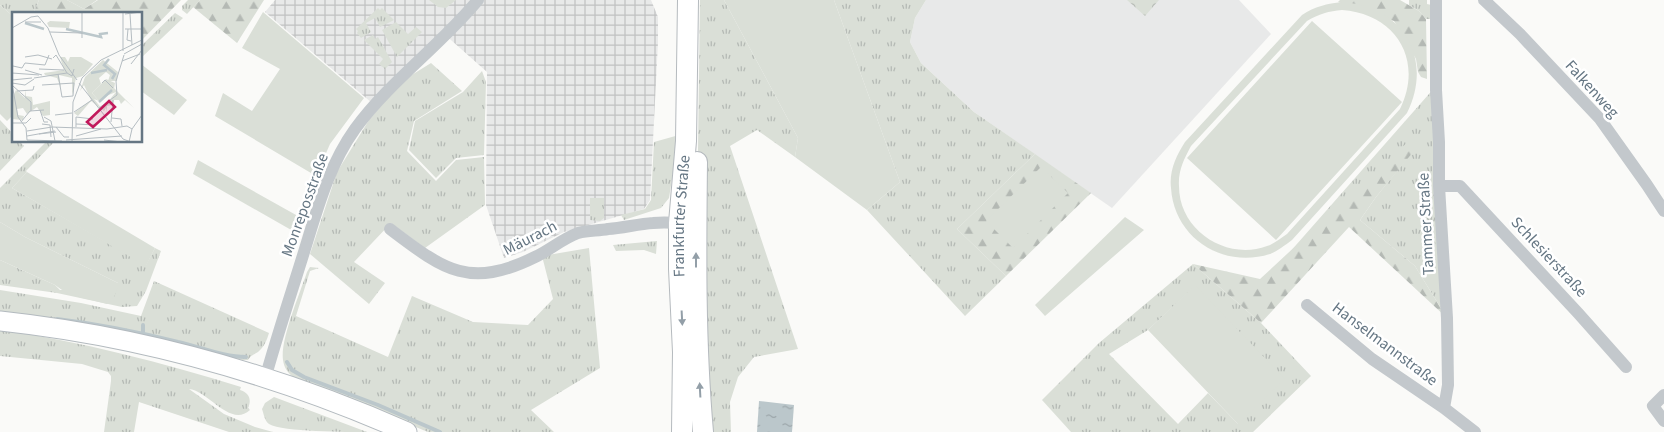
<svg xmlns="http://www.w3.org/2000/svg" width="1664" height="432" font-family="'Source Sans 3',sans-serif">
<defs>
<pattern id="industrial-grid" width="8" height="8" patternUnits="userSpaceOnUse" patternTransform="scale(1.25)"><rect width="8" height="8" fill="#e8e9e9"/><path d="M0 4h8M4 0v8" fill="none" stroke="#c0c1c2"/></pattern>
<pattern id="grass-tufts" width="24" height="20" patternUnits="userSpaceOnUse" patternTransform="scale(1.25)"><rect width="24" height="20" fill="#dadfd7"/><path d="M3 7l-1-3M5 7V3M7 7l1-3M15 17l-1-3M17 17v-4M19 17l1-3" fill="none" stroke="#b4b9b4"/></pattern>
<pattern id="forest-firs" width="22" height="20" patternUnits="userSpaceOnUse" patternTransform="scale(1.25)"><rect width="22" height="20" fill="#dadfd7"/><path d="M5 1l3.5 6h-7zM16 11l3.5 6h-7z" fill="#b4b9b4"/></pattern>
<pattern id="park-crowns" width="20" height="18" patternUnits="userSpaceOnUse" patternTransform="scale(1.25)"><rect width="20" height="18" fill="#dadfd7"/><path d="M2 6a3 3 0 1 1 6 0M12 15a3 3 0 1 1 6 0" fill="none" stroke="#b4b9b4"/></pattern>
<pattern id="water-ripples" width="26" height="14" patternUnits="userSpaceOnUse" patternTransform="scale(1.25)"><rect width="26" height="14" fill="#bbc7cb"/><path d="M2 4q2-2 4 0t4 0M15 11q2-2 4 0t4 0" fill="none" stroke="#9ca6aa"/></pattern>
</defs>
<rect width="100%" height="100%" fill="#fafaf8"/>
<path fill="#e8e9e9" d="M926,0H1239L1271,34L1112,208L974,112L921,63L910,42L915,18Z"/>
<path fill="url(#industrial-grid)" d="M275,0H651L658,17V42L650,200L644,209L564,232L523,252L504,258L486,205L487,72L443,33L372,103L265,12Z"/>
<path fill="url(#grass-tufts)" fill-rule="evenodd" d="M0,0H39L33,14H14V17L0,5Z
M67,0H97L84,9Z
M188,0H200L187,14L182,10V6Z
M429,0H456L446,8L438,7Z
M700,0H724L798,138L795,157L757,130L730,146L798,349L754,357L738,377L730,402L731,432H703L697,222Z
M834,0H926L915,18L910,42L921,63L974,112L1035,154L957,229L1006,276L965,316L867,210L900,182Z
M1409,0H1427V4L1436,6V19H1426L1419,11L1409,5Z
M378,8L380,10L382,8L394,20L380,27L375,18L366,23L371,32L361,38L357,33L358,31L356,29Z
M175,13L183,18L141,58V46Z
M396,22L408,34L416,27L422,32L397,57L382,30Z
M373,35L375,39L378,37L392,62L385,69L379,64L383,59L364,40Z
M431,63L462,91L414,121L407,151L436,181L456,160L484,157L485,205L425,248L391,223L354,262L385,283L369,304L310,254L337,172L369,120L402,81Z
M482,71L486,82L484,155L456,158L436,178L409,150L415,121L463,92Z
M1436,86L1447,318L1415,266L1360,220L1376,197L1417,146L1289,253Z
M0,120L14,135V141H19L24,146L0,171Z
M679,135L669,198L661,208L624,220L621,215L645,209L651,200L654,142Z
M47,141H55L26,171L27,172L12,188L146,265L155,248L161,251L146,291L137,306L122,307L57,293L0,285V260L55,285L60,290L118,283L25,237L0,222V188Z
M590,198H604V218L600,221L590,220Z
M657,241L656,254L644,250L616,251L613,245Z
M589,248L600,368L531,410L554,432H428L293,377C287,372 284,367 283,360C280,340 300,293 307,272L310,267L319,268L310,271L296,316L388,357L412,296L473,322L528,325L553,299L542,256Z
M1193,264L1261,323L1311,376L1253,432H1071L1042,400L1099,343ZM1195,286L1238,424L1208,393L1178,424L1109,354L1148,330Z
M154,281L269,333C267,340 264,347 258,352C253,355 251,355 248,360H242L171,342L0,316V290L81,303L141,316Z
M0,330C81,341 163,363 241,387L240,390C249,393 252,399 248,408L250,410C230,428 209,391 189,389L224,414L255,427L273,432H229L139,402L134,432H104L111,381V376L108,372L82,364L0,356Z
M274,397L367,432C347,432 283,432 269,424C264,420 264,414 262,409L265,403Z"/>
<path fill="url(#forest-firs)" d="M39,0H67L84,9L98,0H181L141,41V14H33Z
M200,0H264L237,43L193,7Z
M1340,0H1400L1419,11L1426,19L1427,79L1421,77L1418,72L1416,59L1394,21L1338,2Z
M1410,140L1418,146L1376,197L1360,220L1415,266L1447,318L1349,227L1261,323L1193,264L1260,279Z
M1035,154L1091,193L1006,276L957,229Z"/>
<path fill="url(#park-crowns)" d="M1127,0H1159L1145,16Z"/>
<path fill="#dadfd7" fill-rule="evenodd" d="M724,0H834L900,182L867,210L795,157L798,138Z
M1342,2C1403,6 1434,58 1407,113L1292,240C1285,245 1278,251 1270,254C1223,269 1174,238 1171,188C1169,171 1176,156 1185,142L1302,15C1315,6 1327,4 1342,2ZM1342,10C1396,14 1424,60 1400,109L1287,234C1281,238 1274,244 1267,246C1227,261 1179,231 1179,186C1178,171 1184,159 1191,146L1307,21C1319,14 1329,11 1342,10Z
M0,5L14,17V114L7,121L0,114Z
M263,12L364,98L330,144L316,176L215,116L223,93L252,111L280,69L242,48Z
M1312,21L1402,102L1276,240L1187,158Z
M141,64L187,100L174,115L141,91Z
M198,160L305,220L300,235L193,174Z
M1041,167L1068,193L1013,248L986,221Z
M27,172L155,248L146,266L12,188Z
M1125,217L1144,230L1045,316L1035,305Z
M0,222L25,237L118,283C118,290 113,302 107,304C89,299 69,297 55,285L0,260Z
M1195,285L1285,379L1238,424L1148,330Z"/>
<path fill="url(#water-ripples)" d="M759,401L794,405L792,432H757Z"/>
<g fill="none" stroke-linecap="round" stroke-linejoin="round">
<path stroke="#bbc7cb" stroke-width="4" d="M57,319C98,324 138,332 178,342C201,347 223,357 246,357
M143,325V334
M287,362L292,370L304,377L378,405L440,432"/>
<g stroke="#b3babf" stroke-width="21">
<path id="secondary" d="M0,321C139,336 278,375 407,432"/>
</g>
<g stroke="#b5babe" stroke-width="22">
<g id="primary">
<path d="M697,162C696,252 695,342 703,432"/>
<path id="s1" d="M682,432L683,352L679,269V223L686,141L688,0"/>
</g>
</g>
<path stroke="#c3c8cc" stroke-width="12" d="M1436,0V90L1439,142V186L1447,318L1448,385L1444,408
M1484,0L1520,34L1600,119L1647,185L1664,211
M1439,186H1460L1578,313L1626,367
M390,229C443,269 468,290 535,257C550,250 562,239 578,233C588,230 598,231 608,229C623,228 638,224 653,223C664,222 674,223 684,223
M1307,305L1372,359L1444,408L1475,432
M265,379C277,336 291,294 304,252C317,210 329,165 355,129C390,81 440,46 478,0
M1664,395L1653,406L1664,421"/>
<use href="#secondary" stroke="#fff" stroke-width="19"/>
<use href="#primary" stroke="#fff" stroke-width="20"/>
</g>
<defs><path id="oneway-solid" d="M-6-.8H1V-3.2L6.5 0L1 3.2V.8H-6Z" transform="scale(1.25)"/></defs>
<g fill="#939fa8">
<use href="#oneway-solid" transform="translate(696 260) rotate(-90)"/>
<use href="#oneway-solid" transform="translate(682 318) rotate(87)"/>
<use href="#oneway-solid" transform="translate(700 390) rotate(-93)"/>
</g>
<g text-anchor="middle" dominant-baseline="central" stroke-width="5" stroke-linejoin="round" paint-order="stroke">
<g font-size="16" fill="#657683" stroke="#fff">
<text transform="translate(1592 89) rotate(48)">Falkenweg</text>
<text transform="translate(305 205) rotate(-70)">Monreposstraße</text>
<text stroke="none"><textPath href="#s1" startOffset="216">Frankfurter Straße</textPath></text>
<text transform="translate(1426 224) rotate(-93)">Tammer Straße</text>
<text transform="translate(530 238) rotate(-27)">Mäurach</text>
<text transform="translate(1549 257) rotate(47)">Schlesierstraße</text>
<text transform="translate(1385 344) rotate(37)">Hanselmannstraße</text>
</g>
</g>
<g transform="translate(12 12)">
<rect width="130" height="130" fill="#fafaf8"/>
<path d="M48,45H53L56,50L58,45H69L81,52L71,64L64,66L60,84V66L47,63L49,76L45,66L33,63L32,61L52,58ZM91,48L106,60L105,69H96L98,63L94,60L87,66L89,72L80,81L87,89L82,87L90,97L104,80L94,84L102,76L122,96L113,88L109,92L107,88H102L100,101V93L95,94V100L94,96L92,99L79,89L66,104L62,101L79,88L72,73L68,79L73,65ZM13,77L14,84L20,85L21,93L38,89V103L31,104L25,95L15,102L11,96L5,97L6,103L12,104L11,108L0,107V86L4,78L13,86Z" fill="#dadfd7"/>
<path d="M94,67L103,71L102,77L87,89L80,81Z" fill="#dadfd7"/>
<path d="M38,9L58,10L57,16L37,15L35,11Z" fill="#dadfd7"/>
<path fill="none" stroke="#bbc7cb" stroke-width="2.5" d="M13,11L32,17M54,17L89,25L88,22L96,21M97,47L92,53L103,62L100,67M79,61L95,58M87,90L100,78"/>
<path fill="none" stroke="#b5bdc2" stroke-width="1" d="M113,2L129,0M118,2L120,33M26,4L36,16L47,43L65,68M13,10H29M0,16L19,5L26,4M113,17H130M116,17L115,28L119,29M38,20L70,21M70,26V0M111,39V0M112,42L130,32M13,45L26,43L40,47M41,46L44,43L55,61M110,49L128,42M13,51L33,53L37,43M119,52L130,38M1,54L10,56L13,51M27,57L52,58M13,58L30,63M0,61L27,63M46,62L50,85M22,66L55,61L60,64L62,57M0,68L20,66M0,71L13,73L22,67M67,71L111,127L119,130M90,71L93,68L101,76M0,72L6,105L14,116L15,128L50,129M30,73L62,71L61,84L50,85M1,74L19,90V99M5,79L21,78L22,74M87,96L105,83L104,69L112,43M28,98L32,110H36M62,100L80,88M43,103L60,101M32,105L39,109L43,129M100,106L109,107L110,114M9,110L18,99L32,98M99,110L101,88M0,111H14L19,106M30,112L38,113L39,125M64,112L84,113M44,115L52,125H57M64,115V105L81,107M15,119L40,115L95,117L115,114L120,117M27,122L44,120M15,124L43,119M64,124L89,117M54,128L110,124M92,128L110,130M60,130L61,90L70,66L89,48L130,28M117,130L120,117L130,103"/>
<path fill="#c2185b" fill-opacity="0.15" stroke="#c2185b" stroke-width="2.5" d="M97,89L103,95L81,115L75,110Z"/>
<rect width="130" height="130" fill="none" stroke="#657683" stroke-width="2.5"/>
</g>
</svg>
